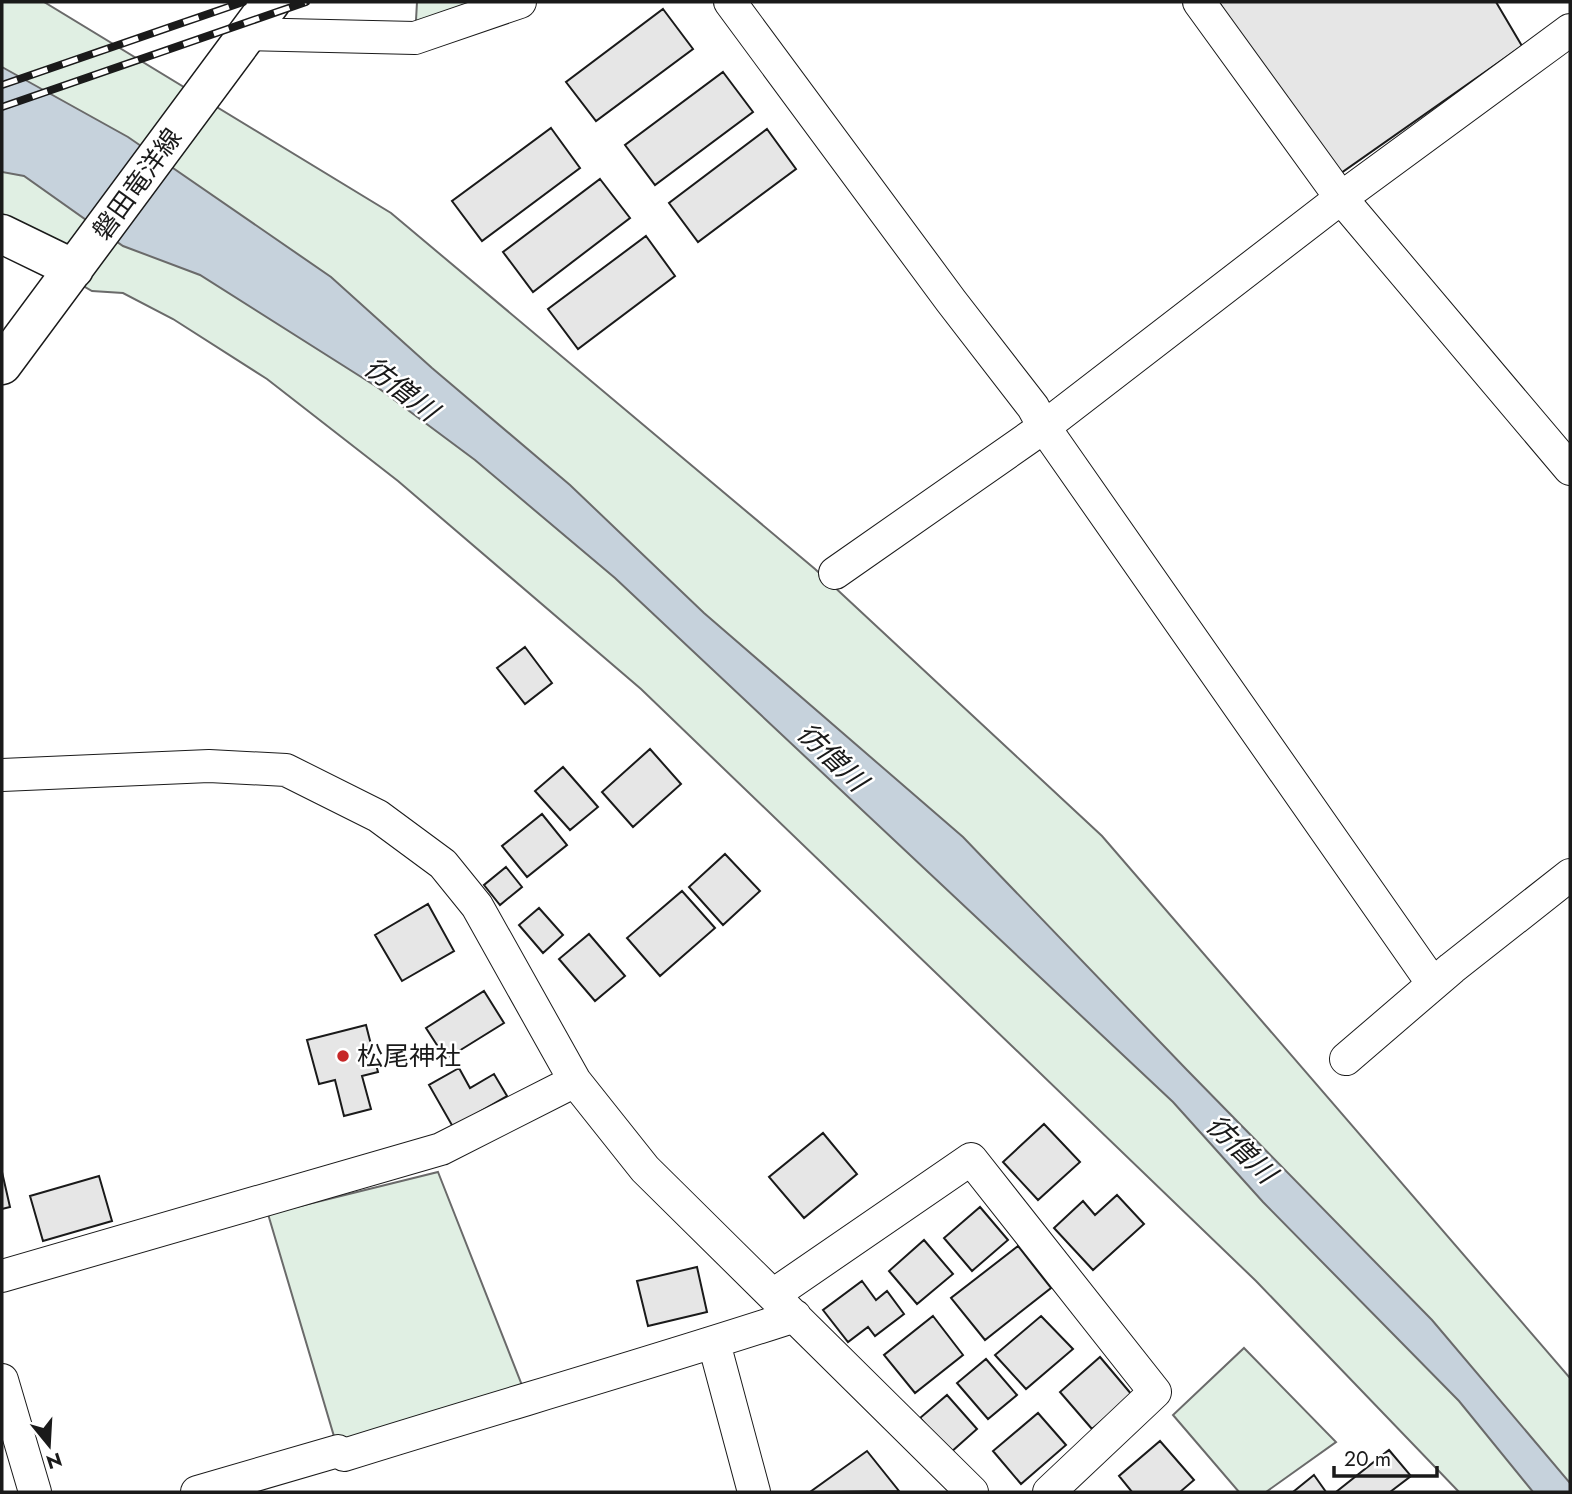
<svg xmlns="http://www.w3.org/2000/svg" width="1572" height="1494" font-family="Jost,'Noto Sans JP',sans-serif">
<rect width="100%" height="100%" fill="#fff"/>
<path fill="#e0efe3" stroke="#6a6a6a" stroke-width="2" d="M2,2H44L391,213L815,569L1102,836L1570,1378V1492H1459L1256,1281L641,689L398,481L267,379L173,319L123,293L92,291L2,239Z
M417,2H520L415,38Z
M438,1172L527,1398L336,1443L268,1214Z
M1244,1348L1336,1442L1266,1492H1239L1173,1415Z"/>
<path fill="#c6d2dc" stroke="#6a6a6a" stroke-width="2" d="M2,67L128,137L331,277L432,368L570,485L704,613L963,837L1187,1070L1432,1320L1570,1483V1492H1533L1459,1401L1263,1202L1173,1102L615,578L475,460L377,387L200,275L123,246L24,176L2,172Z"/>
<path fill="#e6e6e6" stroke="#1a1a1a" stroke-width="2" d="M1219,2H1496L1522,46L1341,173L1233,26Z
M663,9L693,49L596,121L566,82Z
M723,72L753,112L655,185L625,145Z
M551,128L580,168L482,241L452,201Z
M767,129L796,169L698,242L669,203Z
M600,179L630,218L533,292L503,252Z
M646,236L675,276L578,349L548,309Z
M525,647L552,683L525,704L497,668Z
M650,749L681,784L633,827L602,792Z
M563,767L598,807L570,830L535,791Z
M542,814L567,845L527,877L502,846Z
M725,854L760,891L723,925L689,887Z
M506,867L522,887L500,905L484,885Z
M682,891L715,928L660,976L627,938Z
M428,904L454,951L402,981L375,935Z
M539,908L563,935L543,953L519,925Z
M589,934L625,976L595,1001L559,959Z
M484,991L504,1023L446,1059L426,1028Z
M366,1025L378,1072L362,1076L371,1109L344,1116L335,1080L319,1084L307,1040Z
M459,1068L470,1088L494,1074L507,1096L453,1127L429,1085Z
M1044,1124L1080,1162L1038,1200L1003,1162Z
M823,1133L857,1174L804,1218L769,1177Z
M2,1172L10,1207L2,1209Z
M99,1176L112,1221L43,1241L30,1196Z
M1117,1195L1144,1224L1093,1270L1054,1228L1083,1201L1095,1215Z
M980,1207L1008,1240L972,1271L944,1238Z
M924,1240L953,1274L917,1304L889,1271Z
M1018,1246L1051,1288L985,1340L951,1298Z
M697,1267L707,1312L648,1326L637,1281Z
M862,1281L876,1300L887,1291L904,1314L875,1336L868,1327L848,1342L823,1310Z
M933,1316L963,1355L915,1393L884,1355Z
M1041,1316L1073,1349L1026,1389L995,1355Z
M1100,1357L1132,1395L1092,1429L1060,1392Z
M986,1359L1017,1395L988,1419L957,1383Z
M947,1395L977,1429L950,1453L920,1418Z
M1038,1413L1066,1445L1021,1484L993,1451Z
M1160,1441L1194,1480L1180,1492H1132L1119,1476Z
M1389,1450L1411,1476L1390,1492H1336Z
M867,1451L899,1491L810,1492Z
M1314,1475L1326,1492H1293Z"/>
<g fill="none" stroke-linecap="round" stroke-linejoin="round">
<g stroke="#1a1a1a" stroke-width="34">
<path id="street" d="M730,2L951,301L1033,407L1044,427L1433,984
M1199,2L1341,198L1570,469
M248,34L415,38L520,2
M835,573L1044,427L1341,198L1570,30
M2,775L209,766L286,770L378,816L443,864L477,906L575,1081L645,1169L972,1492
M1346,1059L1452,968L1570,875
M2,1276L441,1149L575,1081
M773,1295L971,1159L1155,1392L1049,1492
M714,1343L754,1492
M2,1380L35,1492
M197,1492L338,1451L344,1455C494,1408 645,1365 795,1316"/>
</g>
<g stroke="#1a1a1a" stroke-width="41">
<path id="secondary" d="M2,234L74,269
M2,365L271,2"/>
</g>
<use href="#street" stroke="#fff" stroke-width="32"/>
<use href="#secondary" stroke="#fff" stroke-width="38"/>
<g stroke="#1a1a1a" stroke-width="8">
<path id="rail" d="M2,85L243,2
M2,107L306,2"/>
</g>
<use href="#rail" stroke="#fff" stroke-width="5" stroke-dasharray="16" stroke-linecap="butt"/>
</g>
<circle fill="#c62828" stroke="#fff" stroke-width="2.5" cx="343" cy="1056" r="7"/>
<g text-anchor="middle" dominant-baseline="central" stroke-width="5" stroke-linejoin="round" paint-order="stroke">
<g font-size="26" fill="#1a1a1a" stroke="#fff">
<text transform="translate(137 184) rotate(-54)">磐田竜洋線</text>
</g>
<g font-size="26" fill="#1a1a1a" stroke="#fff" text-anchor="start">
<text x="357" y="1056">松尾神社</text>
</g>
<g font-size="28" font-style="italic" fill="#1a1a1a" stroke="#fff">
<text transform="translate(401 389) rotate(38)">彷僧川</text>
<text transform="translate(832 757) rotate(44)">彷僧川</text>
<text transform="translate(1241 1149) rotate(44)">彷僧川</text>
</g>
</g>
<rect width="1572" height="1494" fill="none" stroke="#1a1a1a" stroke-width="7"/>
<g transform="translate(49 1445) rotate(162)" stroke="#ffffff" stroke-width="5" paint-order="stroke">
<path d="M0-5L12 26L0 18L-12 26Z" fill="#1a1a1a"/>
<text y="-10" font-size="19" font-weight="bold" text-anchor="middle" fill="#1a1a1a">N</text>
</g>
<path d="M1334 1466v10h103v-10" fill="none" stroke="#1a1a1a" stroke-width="3.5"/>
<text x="1344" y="1466" font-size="21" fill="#1a1a1a" stroke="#ffffff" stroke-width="5" paint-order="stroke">20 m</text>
</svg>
